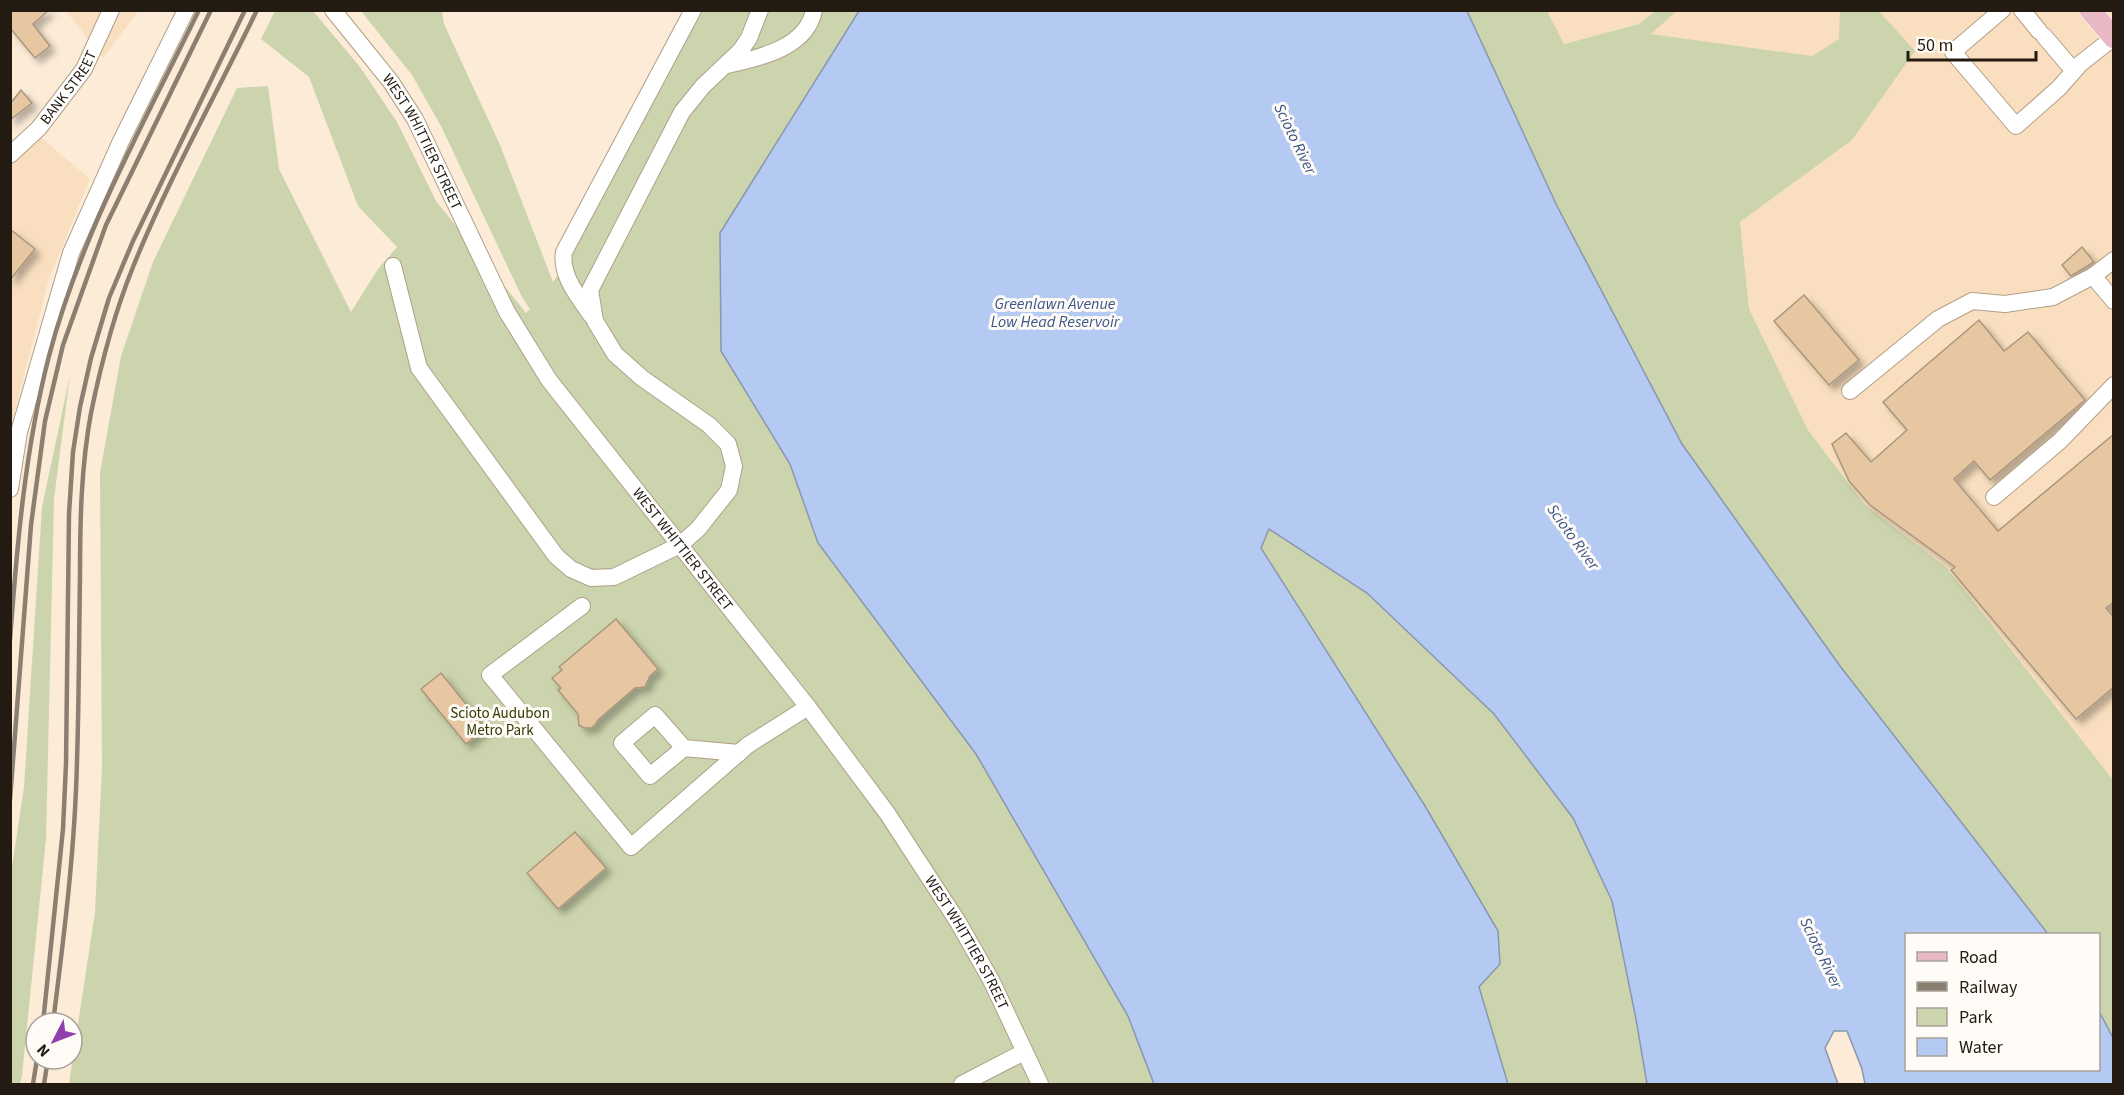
<svg xmlns="http://www.w3.org/2000/svg" width="2124" height="1095" font-family="'Source Sans 3',sans-serif">
<defs>
<filter id="shadow"><feDropShadow dx="5.5" dy="5.5" stdDeviation="3" flood-color="#0004"/></filter>
</defs>
<rect width="100%" height="100%" fill="#fcebd7"/>
<path fill="#f9dfbf" d="M66,11H138L103,58Z
M1547,11H1655L1639,24L1563,44Z
M1677,11H1840V39L1812,56L1651,34Z
M1879,11H2113V780L1947,568L1865,505L1808,430L1749,309L1740,222L1852,140L1915,51Z
M36,133L90,179L49,279L11,426V160Z"/>
<path fill="#cbd4ad" d="M275,11H313L360,67L397,122L436,201L526,313L530,309L522,297L441,126L412,75L361,11H442L444,24L500,145L553,282L570,258L701,11H859L720,233L721,351L790,464L818,543L976,754L1128,1016L1154,1084H69L95,912L102,767L100,473L121,356L153,262L237,88L268,86L279,169L351,312L378,269L397,247L358,206L309,77L261,39Z
M1467,11H1547L1564,44L1639,24L1655,11H1677L1651,34L1812,56L1839,39L1840,11H1879L1915,51L1852,140L1740,222L1749,309L1808,430L1865,505L1947,568L2113,780V1038L2099,1011L2098,934H2048L1840,666L1682,444L1557,206Z
M70,375L54,499L46,839L22,1075L20,1084H11V874L24,787L42,507Z
M1269,529L1367,593L1494,714L1573,818L1612,901L1636,1019L1647,1084H1508L1479,987L1499,964L1498,931L1425,806L1261,547Z"/>
<path fill="#b5caf2" stroke="#8996af" stroke-width="1.5" d="M859,11H1467L1557,206L1682,444L1840,666L2048,934H1906V1070H2098L2099,1011L2113,1038V1084H1865L1862,1069L1847,1031H1834L1825,1048L1838,1084H1647L1636,1019L1612,901L1573,818L1494,714L1367,593L1269,529L1261,548L1425,806L1498,931L1500,964L1479,987L1508,1084H1154L1128,1016L976,754L818,543L790,464L721,351L720,233Z"/>
<path fill="#e6c7a1" stroke="#a9967e" stroke-width="1.5" filter="url(#shadow)" d="M10,10H49L33,24L50,46L35,58L10,28Z
M21,90L32,103L10,120V104Z
M10,229L35,249L10,280Z
M2082,247L2094,262L2071,276L2062,265Z
M1804,295L1859,360L1829,385L1774,321Z
M1979,320L2004,351L2028,332L2085,400L1990,480L1974,461L1954,479L1998,531L2114,434V602L2106,608L2114,617V687L2076,719L1951,570L1955,567L1870,505L1849,481L1832,444L1846,433L1871,462L1907,430L1883,402Z
M616,619L658,669L650,676L645,687L635,688L598,720L595,725L591,728H584L579,725L578,714L558,690L561,688L552,678L562,670L559,667Z
M441,673L485,728L466,744L421,689Z
M575,832L606,868L558,909L527,873Z"/>
<g fill="none" stroke-linecap="round" stroke-linejoin="round">
<g stroke="#b29f87" stroke-width="18">
<g id="minor">
<path id="s1" d="M333,10L391,82L415,119L507,312L549,380L808,707L887,813L958,922L991,980L1040,1084"/>
<path d="M2002,10L1953,52L2016,126L2059,88L2080,64L2113,38"/>
<path d="M2022,10L2039,31"/>
<path d="M2044,36L2073,70"/>
<path d="M727,65C759,58 807,48 814,10"/>
<path id="s2" d="M10,155L39,128L84,69L111,10"/>
<path d="M2114,260L2093,276L2114,301"/>
<path d="M393,266L419,368L556,556L571,569L591,578L614,577L680,545L698,529L729,490L734,466L728,444L709,425L642,378L615,354L595,321L590,290L682,112L703,86L741,50L749,38L760,10"/>
<path d="M591,315C579,297 560,276 564,252L693,10"/>
<path d="M1850,391L1938,319L1972,301L2005,304L2053,297L2093,276"/>
<path d="M10,489L19,432L71,253L121,141L186,10"/>
<path d="M1994,497L2060,441L2114,385"/>
<path d="M582,606L490,675L631,847L748,745L808,707"/>
<path d="M684,748L650,776L622,743L655,715L684,748L739,753"/>
<path d="M962,1084L1024,1052"/>
</g>
</g>
<g stroke="#fff" stroke-width="22">
<path id="major" d="M2090,10L2114,38"/>
</g>
<use href="#minor" stroke="#fff" stroke-width="16"/>
<use href="#major" stroke="#e8b8c4" stroke-width="21"/>
<path stroke="#8b7f71" stroke-width="4.5" d="M10,640C17,545 25,449 49,356C81,234 144,123 199,10
M10,800L31,525L45,421L63,345L106,225L211,10
M43,1023L63,829L66,764L69,514L73,452L80,407L91,358L109,298L133,241L245,10
M53,1023C64,936 75,849 77,761C79,699 79,638 80,576C80,522 81,467 91,413C101,364 114,314 133,267C168,180 216,95 257,10
M33,1084L37,1059
M44,1084L48,1059"/>
</g>
<g text-anchor="middle" dominant-baseline="central" stroke-width="6" stroke-linejoin="round" paint-order="stroke">
<g font-size="15" fill="#231b12" stroke="#fffbf6">
<text stroke="none"><textPath href="#s2" startOffset="90">BANK STREET</textPath></text>
<text stroke="none"><textPath href="#s1" startOffset="160">WEST WHITTIER STREET</textPath></text>
<text stroke="none"><textPath href="#s1" startOffset="646">WEST WHITTIER STREET</textPath></text>
<text stroke="none"><textPath href="#s1" startOffset="1132">WEST WHITTIER STREET</textPath></text>
</g>
<g font-size="15" fill="#333b05" stroke="#fffbf6">
<text x="500" y="713">Scioto Audubon<tspan x="500" dy="17">Metro Park</tspan></text>
</g>
<g font-size="16" font-style="italic" fill="#3c568a" stroke="#fffbf6">
<text transform="translate(1295 139) rotate(64)">Scioto River</text>
<text x="1055" y="304">Greenlawn Avenue<tspan x="1055" dy="18">Low Head Reservoir</tspan></text>
<text transform="translate(1573 537) rotate(54)">Scioto River</text>
<text transform="translate(1821 953) rotate(64)">Scioto River</text>
</g>
</g>
<rect width="2124" height="1095" fill="none" stroke="#231b12" stroke-width="24"/>
<rect x="1905" y="933" width="195" height="138" fill="#fffbf6" stroke="#a7a19b" stroke-width="1.5"/>
<rect x="1917" y="952" width="30" height="9" fill="#e8b8c4" stroke="#a7a19b" stroke-width="1.5"/>
<text x="1959" y="963" font-size="18" fill="#231b12">Road</text>
<rect x="1917" y="982" width="30" height="9" fill="#8b7f71" stroke="#a7a19b" stroke-width="1.5"/>
<text x="1959" y="993" font-size="18" fill="#231b12">Railway</text>
<rect x="1917" y="1008" width="30" height="18" fill="#cbd4ad" stroke="#a7a19b" stroke-width="1.5"/>
<text x="1959" y="1023" font-size="18" fill="#231b12">Park</text>
<rect x="1917" y="1038" width="30" height="18" fill="#b5caf2" stroke="#a7a19b" stroke-width="1.5"/>
<text x="1959" y="1053" font-size="18" fill="#231b12">Water</text>
<g transform="translate(54 1041) rotate(228)"><circle r="28" fill="#fffbf6" stroke="#a7a19b" stroke-width="1.5"/>
<path d="M0-4.5L10 22L0 15L-10 22Z" fill="#913fad"/>
<text y="-9" font-size="16" font-weight="bold" text-anchor="middle" fill="#231b12">N</text>
</g>
<path d="M1908 51v9h128v-9" fill="none" stroke="#231b12" stroke-width="3"/>
<text x="1917" y="51" font-size="18" fill="#231b12" stroke="#fffbf6" stroke-width="4.5" paint-order="stroke">50 m</text>
</svg>
